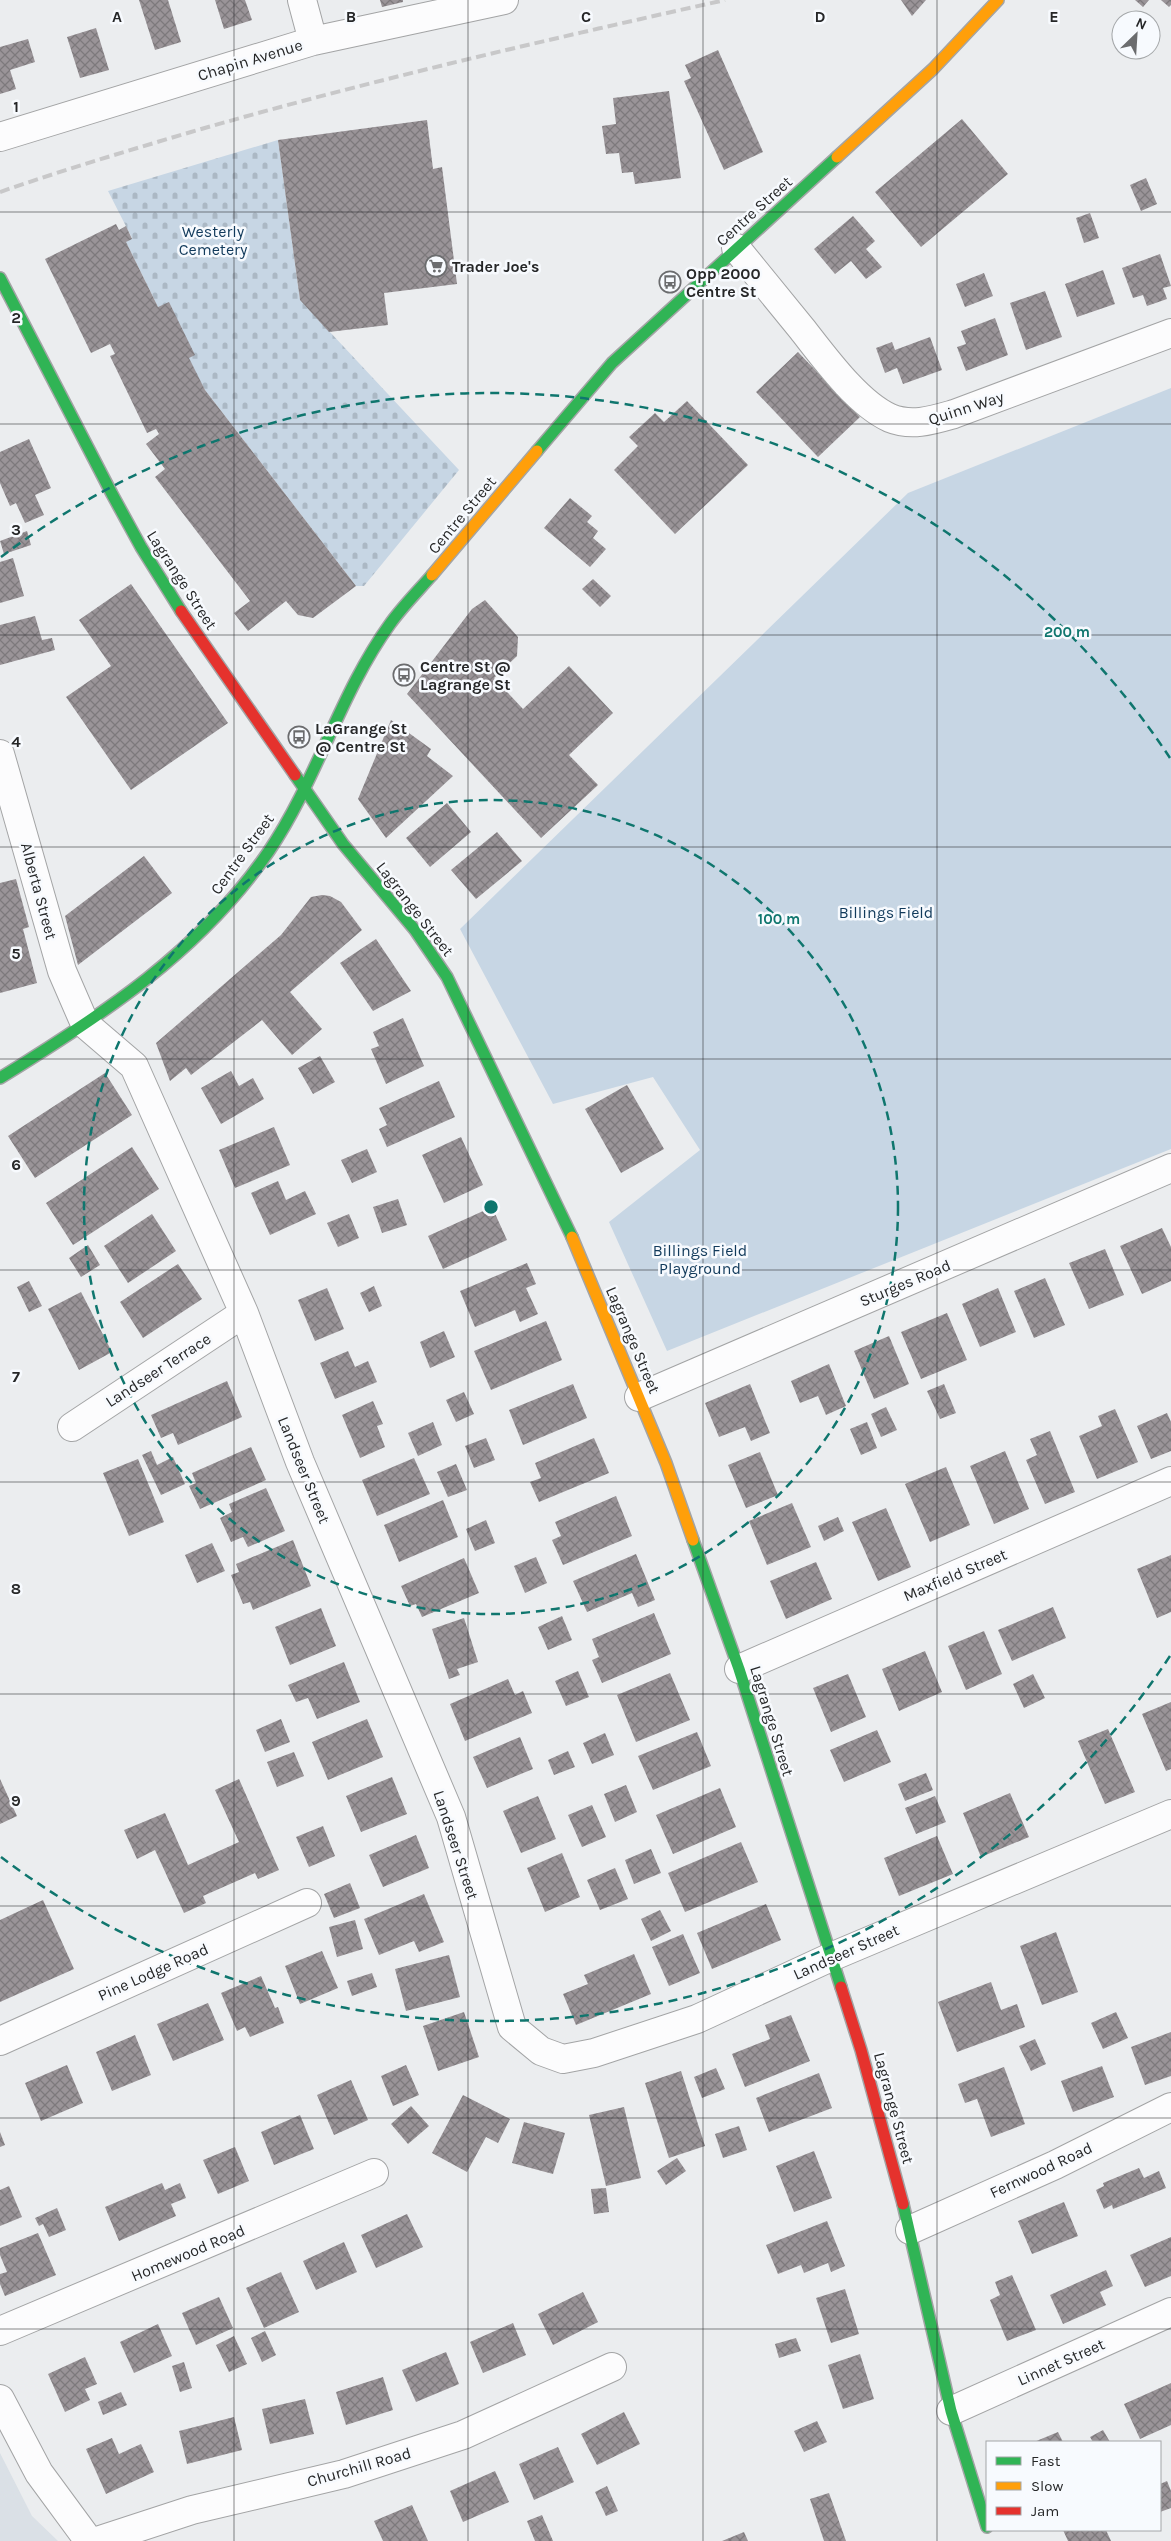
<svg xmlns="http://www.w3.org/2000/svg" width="1171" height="2541" font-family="Karla,sans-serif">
<defs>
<pattern id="cemetery-stones" width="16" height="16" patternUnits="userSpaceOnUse" patternTransform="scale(1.25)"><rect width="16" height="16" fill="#c7d6e4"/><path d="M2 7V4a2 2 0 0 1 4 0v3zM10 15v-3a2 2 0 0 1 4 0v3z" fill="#abb8c4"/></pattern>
<pattern id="building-cross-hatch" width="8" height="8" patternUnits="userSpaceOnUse" patternTransform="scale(1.25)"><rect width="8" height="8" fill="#9a9498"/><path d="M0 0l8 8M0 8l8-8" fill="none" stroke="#7d797c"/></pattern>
</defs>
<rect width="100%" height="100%" fill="#ebedef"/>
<path fill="#dae0e6" d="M0,2453L32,2516L58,2541H0Z"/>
<path fill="#c7d6e4" d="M1171,388V1149L667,1351L609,1222L700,1150L653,1077L553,1104L460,929L908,493Z"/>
<path fill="url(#cemetery-stones)" d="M278,140L300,300L459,470L364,586H356L205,390L158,307L126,242L132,238L108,191Z"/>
<path fill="url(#building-cross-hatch)" d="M139,0H168L181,42L155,50Z
M215,0H245L252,20L224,29Z
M380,0H403V2L382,7Z
M901,0H926L912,16Z
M1135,0H1149L1143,7Z
M1161,0H1171V5L1169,7Z
M96,28L109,70L80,78L67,37Z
M28,39L35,62L10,70L16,89L0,94V47Z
M718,50L763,152L724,170L684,81L691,78L685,65Z
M669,91L681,178L635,184L633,172L622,173L619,153L606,154L602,126L616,124L613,98Z
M962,119L1008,174L921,247L875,192Z
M427,120L433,169L442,167L457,284L384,293L388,325L329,332L300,300L278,140Z
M1146,178L1157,204L1141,211L1130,185Z
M1090,213L1099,238L1084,243L1076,218Z
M853,216L875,241L866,249L882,267L866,279L851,261L835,274L814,249Z
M116,224L119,230L126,226L132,239L126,242L158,307L169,302L195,355L189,358L205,390L356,586L313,618L298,615L286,601L248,631L234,613L250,601L155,477L165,469L146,444L159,434L156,429L147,433L110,356L115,354L110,344L91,353L45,259Z
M1160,254L1171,286L1163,288L1167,299L1147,306L1143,295L1133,298L1122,268Z
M1103,270L1115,304L1077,317L1065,284Z
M984,273L993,296L965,307L956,284Z
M1045,291L1062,337L1026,350L1010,303Z
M995,318L1008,355L966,371L957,347L966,344L961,331Z
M930,337L942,370L903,384L897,368L885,373L876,348L892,342L895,350Z
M798,352L860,417L818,457L756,392Z
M687,401L748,465L675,534L614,470L638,446L629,437L655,413L664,422Z
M29,439L51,488L35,495L44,515L25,523L16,503L10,506L0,483V452Z
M570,498L592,516L587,522L598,531L593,538L606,549L590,567L544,528Z
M27,531L31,545L4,554L0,541Z
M13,558L24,596L0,603V562Z
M593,579L611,596L600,607L582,589Z
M131,584L228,723L131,790L66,697L111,666L79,620Z
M485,600L518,637L517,656L494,678L523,709L569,666L613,713L569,755L598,785L541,838L407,694L472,609Z
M35,616L42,640L52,638L55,650L0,665V625Z
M391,720L431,749L427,756L453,776L386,838L358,799Z
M447,803L471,832L430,867L406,838Z
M497,832L522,861L476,899L451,870Z
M144,856L172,893L78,965L65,916Z
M16,879L29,927L23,929L37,983L0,993V883Z
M322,895L330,896L341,902L362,930L290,992L322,1029L292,1055L262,1020L191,1075L186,1068L170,1081L156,1043L281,935L311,897Z
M376,939L411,991L373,1011L340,963Z
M403,1018L424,1066L386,1084L371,1049L379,1046L373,1032Z
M320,1056L335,1082L313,1094L298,1068Z
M231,1071L239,1086L253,1078L264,1099L221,1124L201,1088Z
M105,1073L132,1115L35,1178L8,1136Z
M439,1081L455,1117L387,1147L379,1129L387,1125L379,1108Z
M627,1085L664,1149L621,1173L585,1109Z
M274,1127L290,1165L235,1188L219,1150Z
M461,1137L483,1185L444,1203L422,1155Z
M132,1147L159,1189L73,1245L46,1203Z
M367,1149L377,1172L352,1183L341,1160Z
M278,1181L286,1200L305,1191L316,1214L270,1235L251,1193Z
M398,1199L407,1225L382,1233L373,1207Z
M492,1207L507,1240L443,1269L428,1236Z
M152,1214L176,1251L128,1283L104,1246Z
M349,1214L359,1238L338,1247L327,1223Z
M1162,1228L1171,1247V1281L1142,1294L1120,1246Z
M88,1245L100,1265L81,1277L69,1258Z
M1105,1249L1124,1295L1089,1309L1069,1263Z
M527,1263L536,1284L526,1288L538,1314L520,1322L515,1310L475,1327L460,1291Z
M178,1264L202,1299L143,1338L120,1302Z
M1045,1278L1065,1325L1034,1338L1014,1291Z
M29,1281L42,1306L29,1312L17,1287Z
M374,1286L382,1306L369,1312L360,1293Z
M327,1288L344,1329L315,1341L298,1300Z
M998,1288L1016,1332L980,1347L962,1304Z
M81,1292L112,1352L79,1370L48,1309Z
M947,1313L967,1360L921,1379L901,1332Z
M546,1321L562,1360L491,1390L474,1351Z
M444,1331L455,1357L430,1368L420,1342Z
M889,1336L909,1384L874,1399L854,1351Z
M348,1351L355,1367L368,1361L377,1382L335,1399L320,1363Z
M829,1364L846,1406L826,1415L818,1396L800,1403L791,1381Z
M227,1381L242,1417L178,1445L173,1433L161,1438L151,1415Z
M573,1384L587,1418L523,1445L509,1410Z
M750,1384L770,1433L751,1441L745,1427L719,1437L705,1403Z
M944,1384L956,1413L940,1419L927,1391Z
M464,1392L474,1414L456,1422L446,1400Z
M373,1401L383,1424L377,1426L385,1447L360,1458L342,1415Z
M886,1407L897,1430L881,1437L871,1414Z
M1115,1409L1138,1462L1097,1479L1079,1436L1102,1426L1098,1416Z
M1167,1413L1171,1422V1451L1151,1459L1137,1426Z
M433,1422L442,1445L418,1456L408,1433Z
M867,1422L877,1448L861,1455L850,1429Z
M1050,1431L1075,1492L1045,1504L1026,1460L1037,1455L1030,1439Z
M486,1438L495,1460L474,1468L465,1446Z
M594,1438L609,1473L539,1502L530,1482L541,1478L535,1463Z
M251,1447L266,1480L200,1509L189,1486L196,1483L192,1473Z
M151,1451L157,1465L173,1457L185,1484L161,1495L142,1455Z
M1005,1451L1029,1509L994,1524L970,1466Z
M760,1452L778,1495L746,1508L728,1465Z
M414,1458L430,1494L377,1516L362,1480Z
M138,1459L164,1522L129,1536L103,1473Z
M456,1464L467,1490L448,1497L437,1472Z
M946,1467L970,1525L930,1542L905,1484Z
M266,1488L285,1531L248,1547L243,1537L231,1542L220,1518L232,1512L229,1504Z
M616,1496L632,1536L563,1565L552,1540L561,1536L555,1522Z
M443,1500L458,1537L399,1562L384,1525Z
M792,1503L811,1547L767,1565L749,1521Z
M886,1508L911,1567L878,1581L852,1522Z
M838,1517L844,1531L824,1541L818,1526Z
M486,1520L495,1543L475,1551L466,1529Z
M293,1540L311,1586L253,1610L250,1602L243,1604L231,1575L239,1572L236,1564Z
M212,1543L225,1571L197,1583L185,1555Z
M636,1554L655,1600L638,1607L632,1593L587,1612L573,1581Z
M1171,1555V1612L1157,1618L1137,1569Z
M536,1557L547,1583L525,1593L514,1566Z
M464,1558L479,1593L422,1617L416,1604L410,1606L401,1586Z
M816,1562L832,1599L786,1619L770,1581Z
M1053,1607L1066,1638L1012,1661L998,1630Z
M321,1608L336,1646L290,1665L275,1627Z
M654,1613L671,1654L602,1683L592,1660L599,1657L592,1639Z
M562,1616L572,1640L548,1650L538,1627Z
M464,1618L478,1662L457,1669L460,1675L449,1679L432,1629Z
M984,1631L1002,1674L966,1690L948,1646Z
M925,1651L942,1692L899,1711L882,1669Z
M344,1662L360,1702L317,1719L308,1698L296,1702L288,1685Z
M578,1671L589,1697L566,1706L555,1681Z
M670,1673L690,1720L636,1742L617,1695Z
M848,1674L866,1717L831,1732L813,1688Z
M1033,1674L1045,1698L1024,1708L1013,1684Z
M508,1679L515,1695L523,1691L532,1713L465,1741L450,1704Z
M1171,1702V1769L1166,1771L1142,1714Z
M281,1719L290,1742L265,1752L256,1730Z
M367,1719L383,1757L328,1780L312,1742Z
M1108,1729L1135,1792L1105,1804L1078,1741Z
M877,1730L891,1762L844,1782L830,1750Z
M697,1732L711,1766L653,1790L638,1756Z
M605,1733L614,1755L592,1764L583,1743Z
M520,1737L533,1769L487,1788L473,1757Z
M568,1751L575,1767L554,1775L548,1760Z
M294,1752L304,1776L277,1787L267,1762Z
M926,1773L933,1790L905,1801L898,1784Z
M392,1777L407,1814L361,1832L346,1796Z
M0,1779L17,1816L0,1824Z
M239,1779L279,1870L258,1879L255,1873L203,1896L206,1903L184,1913L155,1850L137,1859L124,1830L165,1813L188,1865L239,1842L215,1790Z
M626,1785L637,1812L615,1822L604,1794Z
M720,1788L736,1827L673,1854L656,1815Z
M1010,1793L1029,1837L981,1857L963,1813Z
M538,1796L556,1839L521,1853L503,1811Z
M935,1796L946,1822L916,1834L905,1808Z
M592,1805L606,1837L582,1847L568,1815Z
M323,1826L335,1856L309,1867L296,1837Z
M416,1835L429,1868L383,1887L369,1855Z
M937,1836L953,1874L899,1896L884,1858Z
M741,1842L758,1882L685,1912L668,1873Z
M651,1849L661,1873L634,1884L625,1860Z
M562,1853L580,1897L545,1912L527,1868Z
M615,1868L628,1899L600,1910L587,1880Z
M350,1883L360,1908L334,1918L324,1894Z
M424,1894L444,1942L419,1952L414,1941L379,1955L364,1919Z
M43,1900L74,1969L0,2002V1920Z
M766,1904L781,1940L712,1969L697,1933Z
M660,1910L671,1931L651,1941L641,1919Z
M355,1920L363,1949L337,1957L329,1927Z
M1056,1932L1078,1992L1042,2005L1020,1946Z
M683,1934L700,1973L669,1986L652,1947Z
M322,1951L338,1988L300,2004L285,1966Z
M634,1954L651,1994L576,2025L563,1994L588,1984L584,1975Z
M449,1955L460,1997L406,2011L395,1969Z
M372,1973L377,1987L352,1996L347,1981Z
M261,1976L275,2008L278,2007L284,2023L250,2037L245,2027L237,2031L221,1993Z
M991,1982L1001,2010L1017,2004L1025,2027L957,2052L938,2002Z
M208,2003L224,2040L173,2061L157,2024Z
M464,2012L479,2057L438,2071L423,2026Z
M1116,2012L1128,2038L1103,2049L1091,2023Z
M791,2015L810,2061L745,2087L732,2054L770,2039L765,2025Z
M1171,2032V2076L1145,2085L1131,2047Z
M135,2035L151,2075L112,2091L96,2052Z
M1035,2039L1046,2064L1031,2071L1019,2046Z
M67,2065L83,2103L41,2121L25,2083Z
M406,2065L419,2095L393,2106L381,2076Z
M1102,2066L1114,2097L1073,2112L1061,2081Z
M1004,2067L1025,2124L991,2137L977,2099L965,2103L958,2084Z
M716,2068L725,2089L702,2098L694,2077Z
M681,2071L705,2146L669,2158L645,2083Z
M819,2073L832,2108L769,2132L756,2098Z
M351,2080L368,2120L334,2135L317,2095Z
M463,2095L510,2119L498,2143L486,2137L467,2172L432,2153Z
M411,2106L429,2126L408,2144L391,2124Z
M624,2107L641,2178L606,2186L589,2115Z
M300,2115L314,2149L274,2165L261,2132Z
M524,2122L565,2133L553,2174L512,2163Z
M739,2126L747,2150L723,2158L715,2134Z
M0,2132L5,2145L0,2147Z
M235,2147L249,2181L218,2194L203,2160Z
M814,2151L832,2198L794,2212L776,2166Z
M677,2158L686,2171L666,2185L657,2171Z
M1139,2168L1144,2178L1159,2171L1166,2188L1113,2209L1112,2205L1104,2209L1096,2190L1104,2186L1103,2183Z
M162,2183L165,2190L180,2183L186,2198L171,2204L176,2216L119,2241L105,2207Z
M9,2186L22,2217L0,2226V2190Z
M606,2188L609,2212L594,2214L591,2189Z
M1064,2202L1078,2236L1032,2254L1018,2221Z
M57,2208L66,2230L49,2237L43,2224L39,2226L35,2218Z
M407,2214L423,2247L376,2268L361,2235Z
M827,2221L845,2266L831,2272L828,2263L804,2273L801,2265L778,2274L766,2245Z
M38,2233L56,2275L5,2296L0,2284V2274L7,2272L0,2255V2248Z
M1171,2237V2276L1145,2287L1130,2255Z
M344,2242L357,2272L316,2290L303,2261Z
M1106,2270L1113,2286L1100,2292L1106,2305L1063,2324L1050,2295Z
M281,2272L299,2312L264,2328L246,2288Z
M1012,2275L1036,2330L1007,2341L990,2300L1000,2295L995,2282Z
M845,2289L859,2334L831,2343L816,2298Z
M583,2292L598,2322L553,2345L538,2314Z
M219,2297L233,2328L196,2345L182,2313Z
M513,2323L526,2355L483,2373L470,2342Z
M158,2324L172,2356L134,2373L120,2342Z
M265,2331L276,2355L262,2362L251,2338Z
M234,2336L247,2364L229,2372L216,2345Z
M796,2338L801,2351L779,2358L775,2344Z
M446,2352L459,2384L416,2402L402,2370Z
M860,2354L874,2399L843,2409L828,2365Z
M85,2357L97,2384L85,2389L90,2400L65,2412L48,2374Z
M184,2362L192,2388L180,2392L172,2366Z
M383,2377L393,2410L346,2425L336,2392Z
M1171,2383V2425L1140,2439L1124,2404Z
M121,2392L127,2405L103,2415L98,2402Z
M305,2399L314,2434L270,2444L262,2409Z
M624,2412L640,2444L597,2465L581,2434Z
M234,2417L242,2450L187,2464L179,2431Z
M817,2421L827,2442L804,2452L794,2431Z
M1103,2430L1110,2442H1093L1090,2437Z
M1058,2432L1063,2442H1034Z
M112,2438L119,2454L141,2444L154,2472L106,2494L86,2449Z
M558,2447L574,2482L534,2500L519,2464Z
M495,2471L509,2502L463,2522L450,2491Z
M1167,2481L1171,2491V2508L1160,2512V2484Z
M607,2486L618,2511L606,2516L595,2492Z
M829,2493L846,2541H824L810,2499Z
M412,2505L428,2541H383L374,2521Z
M542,2515L553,2541H535L527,2521Z
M1063,2530H1106L1111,2541H1068Z
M744,2532L748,2541H722Z"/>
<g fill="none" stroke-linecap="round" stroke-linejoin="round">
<g stroke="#a3a4a5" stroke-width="30">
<path id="street" d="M302,0L313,41
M0,137L313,41L504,0
M736,248C758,275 780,302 802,329C824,357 857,403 890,418C912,427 933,420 954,414L1171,333
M0,754L62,971L85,1024L134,1066L244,1313L300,1462L451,1817L512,2027L541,2051L563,2059L594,2053L697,2019L831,1957L1171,1814
M639,1397L1171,1168
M72,1427L244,1313
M739,1669L1171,1481
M0,2041L307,1903
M910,2230L1055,2165L1171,2107
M0,2331L374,2173
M0,2399L39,2473L89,2541
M951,2411L1171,2312
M97,2541L192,2510L344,2474L463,2435L612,2367"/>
</g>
<g stroke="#a3a4a5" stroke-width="14">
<path id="fast" d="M0,278L112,494L141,547L181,611
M537,451L612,363L837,157
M295,775L343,844L415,930L447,977L572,1237
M0,1078C101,1016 201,951 269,851C317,780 340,693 390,624C402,607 418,591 432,575
M693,1540L739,1669L841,1987
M903,2204L951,2411L987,2527"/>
</g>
<g stroke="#a3a4a5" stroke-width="14">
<path id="slow" d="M837,157L933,69L998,0
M432,575L537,451
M572,1237L666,1463L693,1540"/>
</g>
<g stroke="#a3a4a5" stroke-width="14">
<path id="jam" d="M181,611L295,775
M841,1987L861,2050L903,2204"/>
</g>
<use href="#street" stroke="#fcfcfd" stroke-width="28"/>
<use href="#fast" stroke="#30b455" stroke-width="11"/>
<use href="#slow" stroke="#ff9f0a" stroke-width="11"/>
<use href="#jam" stroke="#e5322d" stroke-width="11"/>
<path stroke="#c8c8c9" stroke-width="4" stroke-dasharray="10 5" stroke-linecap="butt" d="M0,192C63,170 127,151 191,132C367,81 546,40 725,0"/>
</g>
<path fill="none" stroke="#262728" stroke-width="1" stroke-opacity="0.55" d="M234,0V2541M468,0V2541M703,0V2541M937,0V2541M0,212H1171M0,424H1171M0,635H1171M0,847H1171M0,1059H1171M0,1270H1171M0,1482H1171M0,1694H1171M0,1906H1171M0,2118H1171M0,2329H1171"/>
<g fill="none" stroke="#0f766e" stroke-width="2.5" stroke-dasharray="9 6">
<circle cx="491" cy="1207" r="407"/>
<path d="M1170 1656A814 814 0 0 1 1 1857M1 557A814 814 0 0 1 1170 758"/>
</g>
<defs>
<g id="supermarket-ring" transform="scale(1.125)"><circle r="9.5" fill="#f7fafe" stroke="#6b6c6e" stroke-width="1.5"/><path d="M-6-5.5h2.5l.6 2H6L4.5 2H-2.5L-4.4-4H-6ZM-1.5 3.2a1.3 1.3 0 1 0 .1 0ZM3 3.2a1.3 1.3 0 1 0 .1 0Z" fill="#6b6c6e"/></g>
<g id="bus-ring" transform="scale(1.125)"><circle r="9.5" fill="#f7fafe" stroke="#6b6c6e" stroke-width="1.5"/><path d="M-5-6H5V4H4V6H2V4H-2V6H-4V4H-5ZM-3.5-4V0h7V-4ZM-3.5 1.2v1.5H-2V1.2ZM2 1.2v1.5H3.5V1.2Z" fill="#6b6c6e"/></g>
</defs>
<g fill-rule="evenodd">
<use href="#supermarket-ring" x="436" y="266"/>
<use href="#bus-ring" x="670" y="282"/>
<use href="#bus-ring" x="404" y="675"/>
<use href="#bus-ring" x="299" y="737"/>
</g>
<g text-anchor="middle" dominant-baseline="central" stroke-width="5" stroke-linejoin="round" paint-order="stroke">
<g font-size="16" fill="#262728" stroke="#f7fafe">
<text transform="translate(250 60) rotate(-17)">Chapin Avenue</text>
<text transform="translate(754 211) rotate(-42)">Centre Street</text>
<text transform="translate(966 408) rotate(-18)">Quinn Way</text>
<text transform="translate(462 515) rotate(-50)">Centre Street</text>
<text transform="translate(182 580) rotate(57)">Lagrange Street</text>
<text transform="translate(242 854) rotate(-54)">Centre Street</text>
<text transform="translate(39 891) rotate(75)">Alberta Street</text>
<text transform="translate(415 909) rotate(52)">Lagrange Street</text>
<text transform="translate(905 1283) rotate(-23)">Sturges Road</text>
<text transform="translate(633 1340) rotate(67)">Lagrange Street</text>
<text transform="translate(158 1370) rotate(-33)">Landseer Terrace</text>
<text transform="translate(304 1470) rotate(68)">Landseer Street</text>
<text transform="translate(955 1575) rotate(-23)">Maxfield Street</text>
<text transform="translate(772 1721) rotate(73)">Lagrange Street</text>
<text transform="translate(456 1845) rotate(72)">Landseer Street</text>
<text transform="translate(846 1952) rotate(-24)">Landseer Street</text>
<text transform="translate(153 1972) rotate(-24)">Pine Lodge Road</text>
<text transform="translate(894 2108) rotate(75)">Lagrange Street</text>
<text transform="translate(1041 2170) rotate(-25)">Fernwood Road</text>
<text transform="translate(188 2253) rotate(-23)">Homewood Road</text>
<text transform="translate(1061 2362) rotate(-24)">Linnet Street</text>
<text transform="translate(359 2467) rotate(-16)">Churchill Road</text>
</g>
<g font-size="16" fill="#113a5b" stroke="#f7fafe">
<text x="213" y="231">Westerly<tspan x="213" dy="18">Cemetery</tspan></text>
<text x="886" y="912">Billings Field</text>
<text x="700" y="1250">Billings Field<tspan x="700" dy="18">Playground</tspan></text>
</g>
<g font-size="16" font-weight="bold" fill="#262728" stroke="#f7fafe" text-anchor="start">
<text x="452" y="266">Trader Joe's</text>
<text x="686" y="273">Opp 2000<tspan x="686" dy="18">Centre St</tspan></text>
<text x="420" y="666">Centre St @<tspan x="420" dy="18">Lagrange St</tspan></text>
<text x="315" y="728">LaGrange St<tspan x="315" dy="18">@ Centre St</tspan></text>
</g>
</g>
<g font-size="16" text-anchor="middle" font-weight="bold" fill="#262728" stroke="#f7fafe" stroke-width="5" stroke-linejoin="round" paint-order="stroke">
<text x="117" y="22">A</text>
<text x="351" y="22">B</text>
<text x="586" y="22">C</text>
<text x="820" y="22">D</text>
<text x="1054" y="22">E</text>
<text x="16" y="112">1</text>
<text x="16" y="323">2</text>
<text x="16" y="535">3</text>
<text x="16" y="747">4</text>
<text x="16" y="959">5</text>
<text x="16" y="1170">6</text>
<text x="16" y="1382">7</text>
<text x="16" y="1594">8</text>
<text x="16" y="1806">9</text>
</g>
<circle cx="491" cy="1207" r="8" fill="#0f766e" stroke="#f7fafe" stroke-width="2.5"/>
<g font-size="15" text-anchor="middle" font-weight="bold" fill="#0f766e" stroke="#f7fafe" stroke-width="5" stroke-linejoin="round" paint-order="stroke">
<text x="1067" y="637">200 m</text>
<text x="779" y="924">100 m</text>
</g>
<rect x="986" y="2441" width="175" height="90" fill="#f7fafe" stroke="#a3a6a8"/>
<rect x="996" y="2457" width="25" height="8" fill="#30b455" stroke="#a3a6a8"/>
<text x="1031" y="2466" font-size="15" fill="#262728">Fast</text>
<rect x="996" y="2482" width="25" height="8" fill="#ff9f0a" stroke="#a3a6a8"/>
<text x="1031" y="2491" font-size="15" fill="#262728">Slow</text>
<rect x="996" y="2507" width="25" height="8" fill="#e5322d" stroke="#a3a6a8"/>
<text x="1031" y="2516" font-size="15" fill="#262728">Jam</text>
<g transform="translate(1136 35) rotate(25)"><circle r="24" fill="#f7fafe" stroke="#a3a6a8"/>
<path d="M0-4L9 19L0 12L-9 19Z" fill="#6b6c6e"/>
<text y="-8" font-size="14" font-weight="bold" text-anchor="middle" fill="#262728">N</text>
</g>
</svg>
